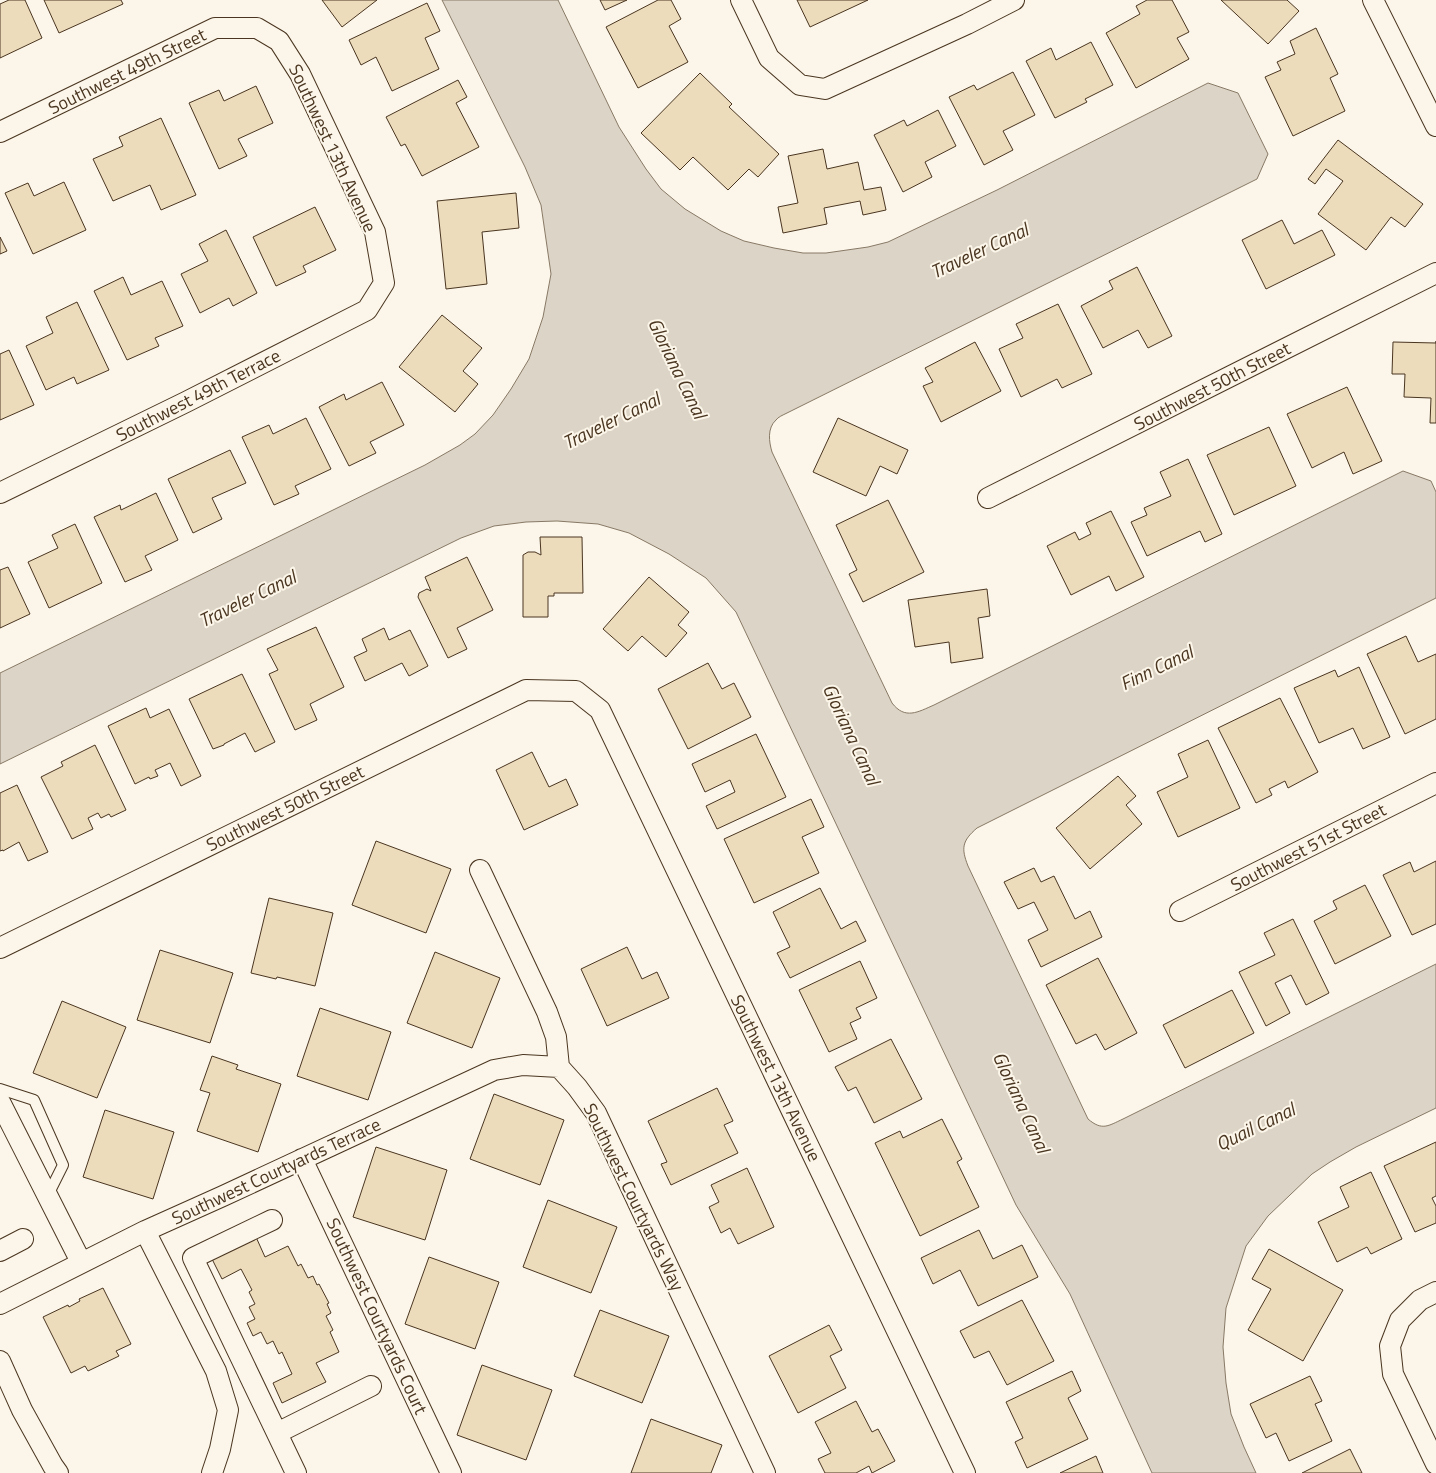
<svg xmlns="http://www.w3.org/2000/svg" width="1436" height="1473" font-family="'Titillium Web',sans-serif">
<rect width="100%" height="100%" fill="#fbf6e9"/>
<path fill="#dcd4c6" stroke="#887966" d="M442,0H558L619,127L646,169L661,189L685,209L721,231L744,241L774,248L803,253H826L868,247L888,242L997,190L1208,83L1238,93L1268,154L1257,179L787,413C783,415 778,417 776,420C767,428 769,442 772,452L892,703C905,720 918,712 934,705L1403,471L1431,481L1436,492V598L977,828C962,841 961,848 968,866L1088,1119C1102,1131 1108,1126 1123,1119L1436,964V1108L1356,1147L1330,1162L1312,1174L1268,1216L1246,1246L1226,1308L1223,1347L1226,1383L1231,1414L1244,1447L1256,1473H1152L1070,1294L1016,1205L736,612L706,578L669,554L629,533L598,524L557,521L526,522L494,526L461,538L0,764V673L425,465L460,445L475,434L493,415L511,389L529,359L543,317L551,274L541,205L525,167Z"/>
<path fill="#ecdcbc" stroke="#4a3520" d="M9,0H25L42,38L0,58V4Z
M44,0H121L123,4L59,33Z
M322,0H377L342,27Z
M600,0H627L605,10Z
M658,0H671L681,19L669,26L688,62L638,88L606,27Z
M797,0H868L810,27Z
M1147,0H1172L1189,32L1177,38L1189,59L1136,88L1106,33L1140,14L1136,6Z
M1221,0H1287L1299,11L1268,44Z
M427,3L440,31L425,38L439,69L392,91L376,57L361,65L349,40Z
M1316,28L1338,74L1330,78L1345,111L1293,136L1265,77L1281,70L1277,62L1295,54L1290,41Z
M1091,42L1113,85L1085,99L1087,102L1055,118L1026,61L1051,48L1056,60Z
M1013,72L1035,115L1003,131L1013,150L984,165L949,97L974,85L977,90Z
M700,73L732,104L729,107L779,154L758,177L749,169L728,190L693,157L680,170L641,133Z
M458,80L467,97L456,103L479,147L422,176L405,144L401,146L386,117Z
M256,86L273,123L238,139L247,156L219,169L189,103L219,90L224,101Z
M938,110L956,146L925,162L932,177L903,192L874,135L904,120L907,126Z
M161,118L196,195L161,210L150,185L113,201L93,159L123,146L119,137Z
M1338,140L1423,204L1405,227L1391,217L1366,250L1318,214L1343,181L1326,169L1315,184L1308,179Z
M823,149L827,169L858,162L864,190L881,187L886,210L863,215L860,201L824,208L827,224L783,233L778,207L798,203L788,156Z
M64,182L86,230L33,254L5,193L28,183L34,196Z
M516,193L519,228L482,232L487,284L446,289L437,201Z
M315,207L336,250L303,266L306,272L276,286L253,237Z
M1282,220L1294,244L1322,230L1335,255L1266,289L1242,240Z
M226,230L257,293L233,306L229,298L200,313L181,274L208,261L199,244Z
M0,237L7,251L0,254Z
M1137,267L1172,336L1148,348L1138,330L1103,348L1081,306L1113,289L1109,281Z
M123,277L131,295L162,281L183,326L155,338L159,346L127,360L94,291Z
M77,302L109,370L77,384L74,377L46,390L26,346L53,333L46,317Z
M1058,304L1092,374L1062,388L1057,379L1021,397L999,349L1023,338L1016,324Z
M442,315L482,348L463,371L478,384L455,412L399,367Z
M1436,341V423H1430L1431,398L1404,397L1405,374H1392L1393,342L1436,343Z
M975,342L1001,391L941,422L923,386L933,382L925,368Z
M9,350L34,405L0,420V354Z
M382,382L404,425L370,442L376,453L349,466L319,407L344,394L346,400Z
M1347,387L1382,461L1353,474L1344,452L1312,468L1287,414Z
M306,418L331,469L295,486L299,494L274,505L242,437L269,425L273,434Z
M838,418L908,450L897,474L880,466L866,496L813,472Z
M1269,427L1296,486L1234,515L1207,455Z
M230,450L246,483L212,498L222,519L193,533L168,479Z
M1188,459L1222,534L1205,542L1200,531L1147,556L1131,522L1147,515L1144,508L1171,496L1160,472Z
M156,493L178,540L145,556L152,570L125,582L94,517L120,505L121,510Z
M888,500L924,572L863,602L849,574L857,570L836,525Z
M1111,511L1144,577L1116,591L1109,576L1071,595L1047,546L1075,532L1079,540L1091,534L1086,523Z
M75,524L102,583L49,608L28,562L58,548L52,535Z
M540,537H582L583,593H554V596H548V617H523V555L528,552H535L541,555Z
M467,557L493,610L457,628L467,649L448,658L418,597L419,593L427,589L431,591L425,577Z
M8,567L30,614L0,628V570Z
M649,577L689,612L678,625L687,633L666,657L642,636L628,651L603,629Z
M987,589L990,616L978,618L983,658L951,663L949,642L915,647L908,600Z
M316,627L344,687L310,704L317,720L295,730L269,674L278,670L267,649Z
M384,628L389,640L410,630L428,666L409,676L402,663L365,681L354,657L367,651L362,639Z
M1406,636L1418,662L1436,654V719L1405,734L1367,654Z
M708,663L722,689L734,683L751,717L688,749L658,689Z
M1359,667L1390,737L1363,749L1353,728L1319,743L1294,688L1335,670L1338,677Z
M242,674L275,742L255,752L245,733L224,744V745L213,749L189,699Z
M1280,698L1318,772L1288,788L1285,781L1269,789L1272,795L1256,803L1218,728Z
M146,708L150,718L169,709L201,776L181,786L170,763L155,770L158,776L150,779L149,777L135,784L108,726Z
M756,734L786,797L717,829L706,806L735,792L730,780L705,792L692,764Z
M1208,740L1240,808L1178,837L1157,792L1188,777L1178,754Z
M95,745L126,810L111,817L109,814L101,818L98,813L88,818L93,829L72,839L41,777L63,766L61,762Z
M532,752L549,787L566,779L578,805L524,830L496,770Z
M1118,776L1136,796L1126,805L1142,824L1090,869L1056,828Z
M17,785L48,852L28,861L19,842L3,851V850L0,851V793Z
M811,799L824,827L802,837L819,873L754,903L724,839Z
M376,841L451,869L426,933L352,905Z
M1436,861V924L1412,935L1383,875L1410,862L1414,872Z
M1034,868L1041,882L1054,876L1075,919L1090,911L1102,937L1041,967L1028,940L1048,930L1034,902L1018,909L1004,882Z
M1365,885L1391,936L1335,964L1314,921L1337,909L1333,901Z
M820,888L841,929L856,921L866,941L790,978L777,953L790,947L773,912Z
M269,898L333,913L315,986L277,977L276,979L251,973Z
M1293,919L1329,993L1306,1005L1291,975L1275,983L1290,1013L1266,1026L1239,972L1275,955L1264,933Z
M627,947L642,979L657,972L669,998L607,1026L581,969Z
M160,950L233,973L210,1043L137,1020Z
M435,952L500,978L472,1048L407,1023Z
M1098,958L1137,1033L1105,1050L1096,1034L1076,1044L1046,985Z
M860,961L877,998L856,1008L861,1018L850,1023L857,1039L829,1052L799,990Z
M1232,990L1254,1033L1185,1068L1163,1025Z
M62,1001L126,1027L97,1098L33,1073Z
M320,1008L391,1032L368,1100L297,1076Z
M891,1039L922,1099L874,1123L856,1087L848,1091L835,1067Z
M212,1056L238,1065L236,1069L281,1084L258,1152L197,1131L210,1093L200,1090Z
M717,1088L733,1121L724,1125L738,1153L671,1185L661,1164L667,1162L648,1121Z
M494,1094L564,1120L540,1185L470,1159Z
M105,1110L174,1132L153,1199L83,1177Z
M942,1119L962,1159L957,1162L979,1207L920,1236L875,1143L900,1131L903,1138Z
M1436,1142V1196L1432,1198L1436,1206V1223L1415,1232L1384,1166Z
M376,1147L447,1170L425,1240L353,1217Z
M747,1168L774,1227L738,1244L730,1228L721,1233L709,1207L719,1202L711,1185Z
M1371,1172L1402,1239L1371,1254L1367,1247L1337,1262L1318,1222L1349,1207L1340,1187Z
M548,1200L617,1227L591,1293L523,1267Z
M979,1230L993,1259L1022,1245L1038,1277L978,1306L960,1270L933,1284L921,1258Z
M256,1237L265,1257L288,1246L298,1266L301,1264L308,1278L313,1276L317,1285L319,1284L329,1303L327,1304L331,1313L326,1316L333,1330L330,1332L339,1352L316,1363L326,1382L282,1403L273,1383L292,1374L282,1352L279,1354L273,1341L267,1344L261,1332L253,1336L247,1323L255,1319L249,1307L255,1304L249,1292L252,1290L241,1269L222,1279L212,1259Z
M1269,1249L1343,1290L1303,1361L1248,1330L1271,1289L1252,1279Z
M429,1257L499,1282L475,1349L405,1324Z
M103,1288L131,1344L116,1351L119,1356L88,1371L85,1366L71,1373L43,1317L68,1305L69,1307L80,1301L79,1299Z
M1022,1300L1054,1361L1007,1385L989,1351L974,1358L960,1331Z
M600,1310L669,1336L642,1403L574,1376Z
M829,1325L842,1350L830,1356L846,1388L798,1413L769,1356Z
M482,1365L552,1390L526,1460L457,1435Z
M1072,1371L1081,1391L1068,1398L1088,1439L1027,1468L1015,1442L1023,1438L1006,1402Z
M1310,1376L1322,1401L1315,1404L1332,1441L1289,1461L1276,1433L1266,1438L1250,1404Z
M856,1401L872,1432L878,1429L895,1461L872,1473L869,1466L856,1473H825L818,1459L831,1453L815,1422Z
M651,1419L722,1445L711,1473H631Z
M1350,1449L1362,1473H1302Z
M1096,1456L1103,1473H1060Z"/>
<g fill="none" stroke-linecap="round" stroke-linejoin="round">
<g stroke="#4a3520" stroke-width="12">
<path id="lane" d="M0,1089L34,1100L63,1165L48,1195"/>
</g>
<g stroke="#4a3520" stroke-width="22">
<path id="street" d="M741,0L769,58L800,85L825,89L967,24L1014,0
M1373,0L1436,126
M0,132L215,28H257L279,41L300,74L375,232L384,283L367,310L186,402L0,493
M988,498L1436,273
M480,870L547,1012L556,1037L559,1067L577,1087L596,1113L765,1473
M1180,911L1436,783
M0,948L526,690L576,691L600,710L965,1473
M0,1102L81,1262
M302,1159L451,1473
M272,1220L193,1258L296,1473
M145,1231L216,1371L228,1410L220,1449L212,1473
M0,1251L23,1239
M1436,1292L1420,1300L1400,1320L1390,1346L1393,1374L1436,1464
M0,1304L145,1231L223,1196L494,1070L523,1065L559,1067
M0,1361L22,1410L53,1466L58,1473
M277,1433L371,1386"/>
</g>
<use href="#lane" stroke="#fbf6e9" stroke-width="10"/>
<use href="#street" stroke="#fbf6e9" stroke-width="20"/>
</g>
<g text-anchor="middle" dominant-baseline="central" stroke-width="4" stroke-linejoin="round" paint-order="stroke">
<g font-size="18" fill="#4a3520" stroke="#fbf6e9">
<text transform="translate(127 71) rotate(-26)">Southwest 49th Street</text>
<text transform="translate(333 148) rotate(65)">Southwest 13th Avenue</text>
<text transform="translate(1212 386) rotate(-27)">Southwest 50th Street</text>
<text transform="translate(198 395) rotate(-27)">Southwest 49th Terrace</text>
<text transform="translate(285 808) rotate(-26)">Southwest 50th Street</text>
<text transform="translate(1308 847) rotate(-27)">Southwest 51st Street</text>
<text transform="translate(776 1078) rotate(64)">Southwest 13th Avenue</text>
<text transform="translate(276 1171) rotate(-25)">Southwest Courtyards Terrace</text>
<text transform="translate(634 1197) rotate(64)">Southwest Courtyards Way</text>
<text transform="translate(377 1316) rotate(65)">Southwest Courtyards Court</text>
</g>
<g font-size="19" font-style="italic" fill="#4a3520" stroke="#fbf6e9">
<text transform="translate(979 250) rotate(-25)">Traveler Canal</text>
<text transform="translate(678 368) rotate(64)">Gloriana Canal</text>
<text transform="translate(611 420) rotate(-26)">Traveler Canal</text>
<text transform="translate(247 598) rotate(-26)">Traveler Canal</text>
<text transform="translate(1156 667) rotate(-26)">Finn Canal</text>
<text transform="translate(852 734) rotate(65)">Gloriana Canal</text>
<text transform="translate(1022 1102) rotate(65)">Gloriana Canal</text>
<text transform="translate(1255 1126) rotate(-26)">Quail Canal</text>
</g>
</g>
</svg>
